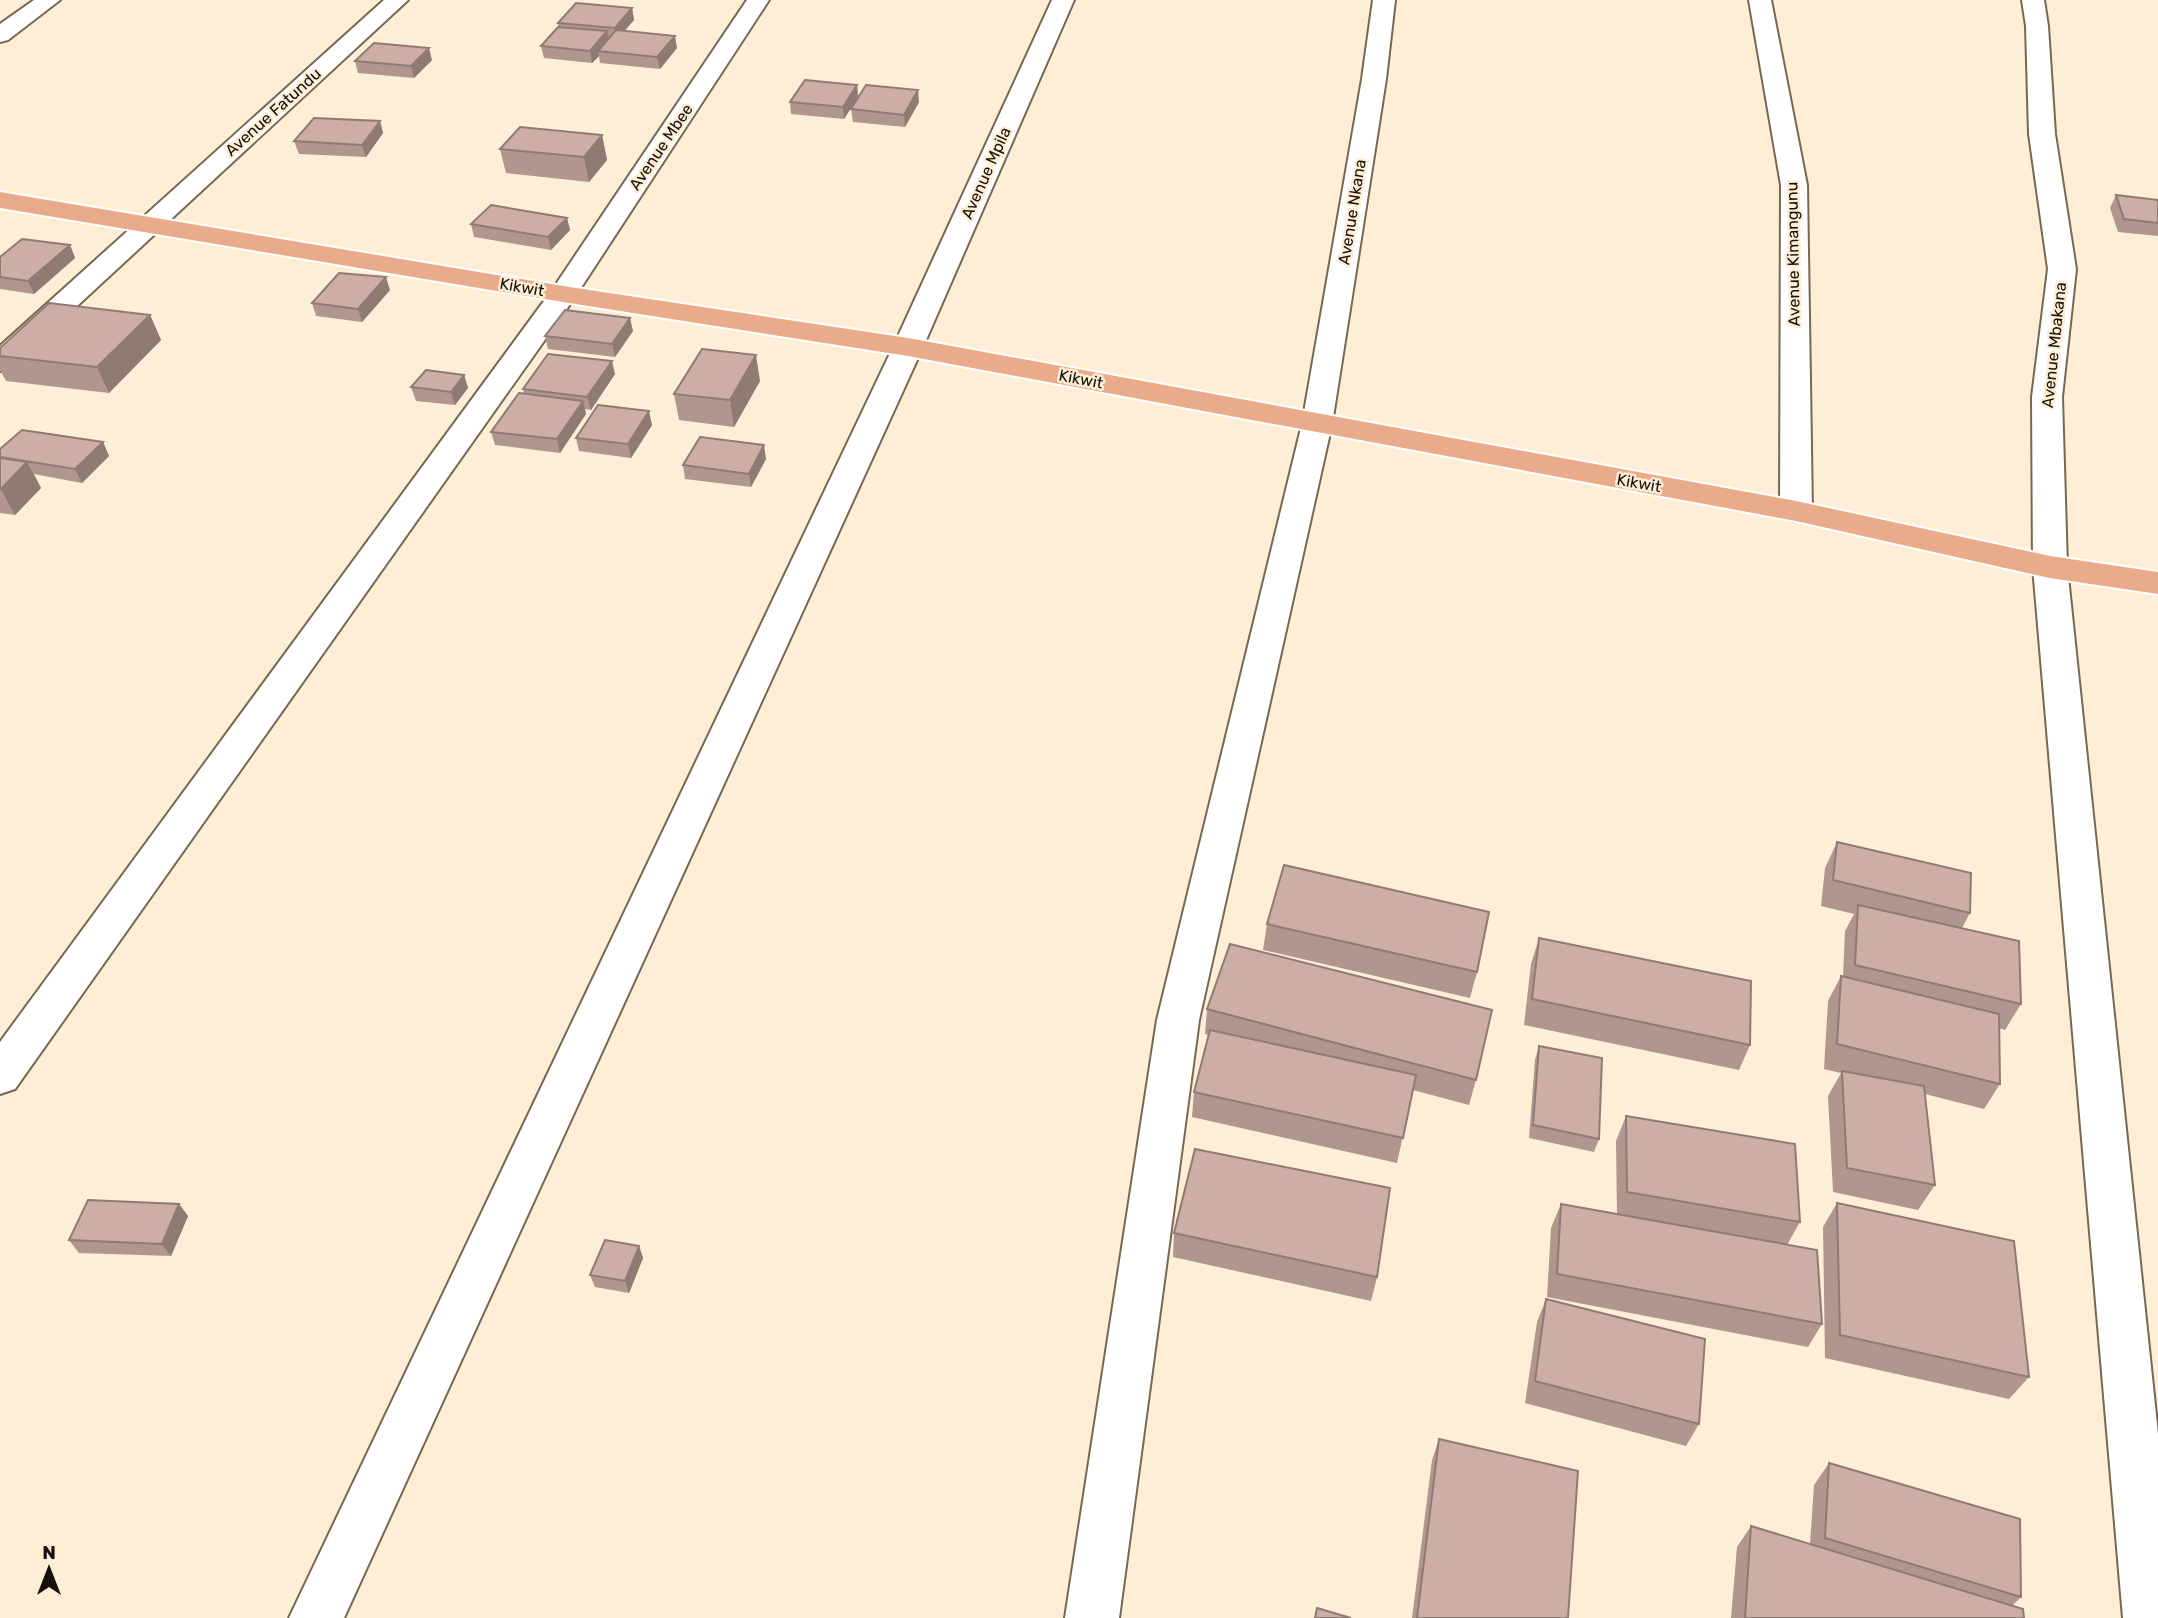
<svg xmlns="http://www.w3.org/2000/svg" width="2158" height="1618" font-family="Rubik,sans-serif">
<rect width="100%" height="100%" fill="#fdeed5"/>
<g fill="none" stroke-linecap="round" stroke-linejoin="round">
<g stroke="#766952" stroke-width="4">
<path id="minor" d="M34,0H60L8,40L0,42V24Z
M384,0H408L10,368L0,371V346Z
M747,0H769L573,300L15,1089L0,1094V1042L552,290Z
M1052,0H1074L923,347L344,1618H289L893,347Z
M1373,0H1395L1386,79L1332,424L1199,1020L1119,1618H1065L1157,1020L1302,424L1362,79Z
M1749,0H1771L1807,185L1812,511L1808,518L1796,521L1784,518L1780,511L1781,185Z
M2022,0H2044L2048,26L2055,134L2076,269L2062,397L2067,567L2158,1434V1618H2123L2033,567L2032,397L2048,269L2029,134L2026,26Z"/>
</g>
<g stroke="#fff" stroke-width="4">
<path id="major" d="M0,192L563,286L908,338L1796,501L2050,556L2158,572V594L2050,578L1796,521L908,356L563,302L0,208Z"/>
</g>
<use href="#minor" fill="#fff" fill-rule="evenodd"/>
<use href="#major" fill="#e9ab89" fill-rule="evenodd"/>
</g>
<path fill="#b0968f" d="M632,8L634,20L624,31L677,48L660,69L600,63L599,56L592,63L544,58L541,46L558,27V23Z
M432,60L414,78L358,73L355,61Z
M857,85L858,97L844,119L791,114L790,102Z
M919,102L905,127L853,122L851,109Z
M380,121L383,133L366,157L299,154L294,141Z
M602,135L607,160L589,182L506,173L500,149Z
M2116,195L2158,200V236L2118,232L2110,208Z
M567,218L570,230L551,250L474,237L471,224Z
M70,245L75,258L34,294L0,289V257Z
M390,290L362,322L316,316L312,303Z
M150,315L161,340L109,393L6,381L0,370V348Z
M633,331L615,357L548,349L545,336Z
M615,374L591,410L585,409L586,414L560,453L495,445L491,432L524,394L523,389Z
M464,375L468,388L455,405L416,401L411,387Z
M760,381L734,427L679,420L674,394Z
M652,425L631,458L579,451L576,438Z
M103,442L109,456L82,483L34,474L41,488L15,515L0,513V449Z
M766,459L751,487L685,479L683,465Z
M1837,842L1970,913L1962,928L2021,1004L2005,1030L1999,1028L2000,1084L1984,1109L1925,1094L1935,1185L1918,1210L1833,1192L1828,1096L1841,1073L1824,1069L1828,1001L1841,976H1843L1845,931L1854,914L1821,906L1825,868Z
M1267,924L1477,972L1470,998L1263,950Z
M1539,938L1750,1045L1739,1070L1524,1025L1531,964Z
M1207,1009L1476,1080L1469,1105L1413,1090L1397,1163L1192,1117L1194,1092L1208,1035L1205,1034Z
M1539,1046L1599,1139L1594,1152L1529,1138L1535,1060Z
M1626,1116L1800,1222L1787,1245L1822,1324L1808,1347L1547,1297L1551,1228L1561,1204L1617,1214L1616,1141Z
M1837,1203L2029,1377L2009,1399L1825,1358L1823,1227Z
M179,1204L188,1216L171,1256L79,1253L69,1240Z
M1174,1233L1377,1277L1371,1301L1173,1257Z
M639,1246L643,1258L629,1293L595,1287L590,1275Z
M1546,1299L1699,1424L1686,1446L1525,1403L1537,1322Z
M1439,1439L1568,1618H1412L1432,1460Z
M1829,1463L2021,1597L2012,1606L2024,1618H1731L1737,1547L1751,1526L1810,1544L1814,1485Z"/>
<path fill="#907a74" d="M632,8L634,20L617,40L615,28Z
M607,31L610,43L598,51L599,56L592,63L590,51Z
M675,36L677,48L660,69L657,57Z
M429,48L432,60L414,78L411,66Z
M857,85L858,97L844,119L843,107Z
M918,90L919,102L905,127L904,115Z
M380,121L383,133L366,157L362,145Z
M602,135L607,160L589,182L584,157Z
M567,218L570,230L551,250L548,237Z
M70,245L75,258L34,294L28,281Z
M386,277L390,290L362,322L358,309Z
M150,315L161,340L109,393L97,367Z
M630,318L633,331L615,357L612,344Z
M756,355L760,381L734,427L730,400Z
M612,361L615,374L591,410L587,397Z
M464,375L468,388L455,405L451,392Z
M583,401L586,414L560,453L557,439Z
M649,411L652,425L631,458L628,444Z
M103,442L109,456L82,483L75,469Z
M764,445L766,459L751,487L749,474Z
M27,462L41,488L15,515L1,489Z
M179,1204L188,1216L171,1256L162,1244Z
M639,1246L643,1258L629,1293L625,1281Z"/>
<path fill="#cdaea6" stroke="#907a74" stroke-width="2" d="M576,3L632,8L615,28L558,23Z
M558,27L607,31L590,51L541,46Z
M616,30L675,36L657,57L598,51Z
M374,43L429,48L411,66L355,61Z
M805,80L857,85L843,107L790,102Z
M866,85L918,90L904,115L851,109Z
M314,118L380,121L362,145L294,141Z
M520,127L602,135L584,157L500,149Z
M2116,195L2158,200V223L2124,219Z
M491,205L567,218L548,237L471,224Z
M22,239L70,245L28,281L0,277V257Z
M339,273L386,277L358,309L312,303Z
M49,303L150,315L97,367L0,356V348Z
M565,310L630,318L612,344L545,336Z
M702,349L756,355L730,400L674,394Z
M548,354L612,361L587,397L523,389Z
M426,370L464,375L451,392L411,387Z
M519,393L583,401L557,439L491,432Z
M598,405L649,411L628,444L576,438Z
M22,430L103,442L75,469L0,457V449Z
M700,437L764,445L749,474L683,465Z
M0,458L27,462L1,489H0Z
M1837,842L1971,873L1970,913L1833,880Z
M1284,865L1489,912L1477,972L1267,924Z
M1858,905L2019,941L2021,1004L1855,965Z
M1539,938L1751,981L1750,1045L1532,999Z
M1230,944L1492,1010L1476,1080L1207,1009Z
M1841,976L1999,1014L2000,1084L1837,1044Z
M1210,1030L1416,1075L1403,1138L1194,1092Z
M1539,1046L1602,1058L1599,1139L1533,1125Z
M1842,1071L1924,1086L1935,1185L1847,1168Z
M1626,1116L1795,1144L1800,1222L1627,1192Z
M1195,1149L1390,1188L1377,1277L1174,1233Z
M88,1200L179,1204L162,1244L69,1240Z
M1837,1203L2014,1241L2029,1377L1840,1335Z
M1561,1204L1817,1250L1822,1324L1557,1274Z
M605,1240L639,1246L625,1281L590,1275Z
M1546,1299L1705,1339L1699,1424L1535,1381Z
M1439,1439L1578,1471L1568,1618H1417Z
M1829,1463L2020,1519L2021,1597L1825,1538Z
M1751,1526L2023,1609L2024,1618H1745Z
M1317,1608L1351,1618H1315Z"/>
<g text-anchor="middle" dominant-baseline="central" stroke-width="5" stroke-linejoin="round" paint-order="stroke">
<g font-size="16" fill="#161008" stroke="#fdeed5">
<text transform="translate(273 112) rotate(-42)">Avenue Fatundu</text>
<text transform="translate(661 147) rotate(-56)">Avenue Mbee</text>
<text transform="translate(986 173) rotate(-66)">Avenue Mpila</text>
<text transform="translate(1352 212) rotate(-81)">Avenue Nkana</text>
<text transform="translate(1793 254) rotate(-91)">Avenue Kimangunu</text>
<text transform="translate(522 287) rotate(10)">Kikwit</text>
<text transform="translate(2054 345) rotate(-84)">Avenue Mbakana</text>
<text transform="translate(1081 379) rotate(11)">Kikwit</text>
<text transform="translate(1639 483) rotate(10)">Kikwit</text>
</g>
</g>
<g transform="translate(49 1569)" stroke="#fdeed5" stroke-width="5" paint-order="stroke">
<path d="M0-5L12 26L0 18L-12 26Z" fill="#161008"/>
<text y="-10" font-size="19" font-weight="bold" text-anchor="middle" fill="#161008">N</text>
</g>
</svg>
